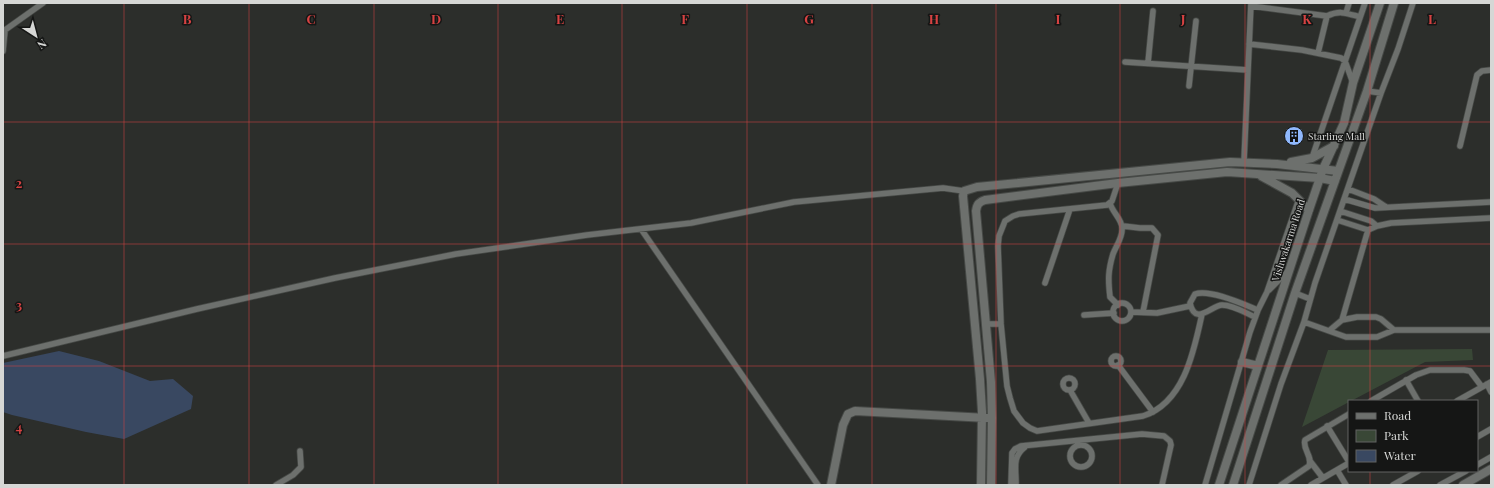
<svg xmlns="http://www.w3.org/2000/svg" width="1494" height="488" font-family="'Playfair Display',serif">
<rect width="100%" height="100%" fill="#2c2e2b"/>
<path fill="#394736" d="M1472,349L1473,360L1425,362L1351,401H1349V402L1302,427L1328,350Z"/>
<path fill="#394861" d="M59,351L99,361L150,381L173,379L193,396L191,409L124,439L86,432L12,415L3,412V363Z"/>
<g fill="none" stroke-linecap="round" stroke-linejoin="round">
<g stroke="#464946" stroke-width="7">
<path id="street" d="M1413,3L1398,49L1381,93L1360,153L1315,283L1304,322L1346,337H1377L1394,330H1491
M1251,6L1327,16C1340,10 1346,13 1360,17
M1346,13L1349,3
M1249,44L1302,50L1341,58L1345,61L1353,83
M3,51L5,30L43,3
M1318,53L1327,16
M1125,62L1248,70
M1148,63L1153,11
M1189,86L1196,21
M1367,91L1381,93
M1460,146L1477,75L1482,71L1491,70
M1312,158L1365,3
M1244,161L1251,3
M1118,183L1112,201L1107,205L1019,214L1013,216L1005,221L999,236L998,246L1001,324L1007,386L1010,398L1014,411L1023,423L1030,428L1037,431L1143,416C1184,403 1194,351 1202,314
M1348,189L1374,199L1386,207
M1344,199L1375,208L1491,202
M1110,203C1112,212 1122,219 1122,228C1123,237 1116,246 1113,254C1108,271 1108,279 1110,297L1118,305
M1340,211L1371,221L1377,226
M1337,220L1368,230L1377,226L1391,223L1491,218
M1123,226L1140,228H1152L1158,235L1143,312
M641,229L818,485
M1045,283L1070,209
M1269,290L1288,271
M1295,293L1310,299
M1113 312a9 9 0 1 1 18 0a9 9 0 1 1-18 0Z
M1131,312L1157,313L1190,306
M1084,315L1114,313
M1255,317C1246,313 1233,305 1222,305C1212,305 1195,327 1190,303L1195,294C1210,289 1243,304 1258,310
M1342,320L1368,230
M986,324H1001
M1330,330L1342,320L1357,317H1376L1381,319L1394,330
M3,356L197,309L335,278L456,254L587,235L691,223L794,202L943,188L964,191
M1111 361a5 5 0 1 1 10 0a5 5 0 1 1-10 0Z
M1118,365L1153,412
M1063 384a6 6 0 1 1 12 0a6 6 0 1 1-12 0Z
M1406,380L1418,401
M1487,384L1491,392
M1070,390L1089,423
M1371,401L1416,375L1430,370H1464L1470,371L1482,387
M1457,401L1491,382
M1327,426L1349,462
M1477,437L1491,429
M1070 456a11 11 0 1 1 22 0a11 11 0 1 1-22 0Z
M1310,461L1323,478
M1477,465L1491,457
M1337,470L1346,485
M1016,483C1016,468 1012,457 1025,447
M276,485L293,475L301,467L300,451
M1011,485L1012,453L1015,449L1021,446L1142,434L1164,436L1170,441L1171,445L1162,485
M1205,485L1250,332L1258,310L1267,292L1299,199
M1249,485L1281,384L1304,322
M1281,485L1309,466C1313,456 1302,449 1305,440L1349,414
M1311,485L1349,463
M1393,485L1418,471
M1440,485L1466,471"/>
</g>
<g stroke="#464946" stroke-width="10">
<path id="secondary" d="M1291,162L1312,158L1334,146
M1261,176L1292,193L1309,210
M1242,362L1258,366
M831,485L843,425L848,414L855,411L987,418
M981,485L982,412L980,379L963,196L964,191L977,187L1230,162L1277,164L1338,171
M991,485L992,418L991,382L976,211C977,204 979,202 985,200L1118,183L1227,172L1320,178L1335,181
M1219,485L1309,210L1323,169L1344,123L1353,83L1380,3
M1233,485L1295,293L1367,91L1394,3
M1463,485L1491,469"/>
</g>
<use href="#street" stroke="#6d706d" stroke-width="5.5"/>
<use href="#secondary" stroke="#6d706d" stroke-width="8"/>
</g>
<path fill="none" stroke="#d64242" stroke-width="1" stroke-opacity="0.55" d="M124,3V485M249,3V485M374,3V485M498,3V485M622,3V485M747,3V485M872,3V485M996,3V485M1120,3V485M1245,3V485M1370,3V401M3,122H1491M3,244H1491M3,366H1491M1370,471V485"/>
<defs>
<g id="building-disc" transform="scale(1)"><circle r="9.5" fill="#8fb8fd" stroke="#151615"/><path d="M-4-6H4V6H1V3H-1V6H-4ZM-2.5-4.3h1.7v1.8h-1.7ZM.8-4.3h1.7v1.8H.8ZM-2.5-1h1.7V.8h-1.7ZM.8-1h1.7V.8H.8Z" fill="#111"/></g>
</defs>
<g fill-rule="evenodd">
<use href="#building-disc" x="1294" y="136"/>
</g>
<g text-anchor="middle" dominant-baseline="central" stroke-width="3" stroke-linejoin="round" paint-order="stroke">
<g font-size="10" fill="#d6d7d5" stroke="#151615" text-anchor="start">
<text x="1308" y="136">Starling Mall</text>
</g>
<g font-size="10" fill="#d6d7d5" stroke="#151615">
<text transform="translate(1288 240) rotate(-72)">Vishwakarma Road</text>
</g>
</g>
<g font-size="13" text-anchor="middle" font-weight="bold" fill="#d64242" stroke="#151615" stroke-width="3" stroke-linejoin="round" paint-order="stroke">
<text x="187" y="24">B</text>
<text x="311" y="24">C</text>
<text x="436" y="24">D</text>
<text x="560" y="24">E</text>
<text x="685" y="24">F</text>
<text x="809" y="24">G</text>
<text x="934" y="24">H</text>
<text x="1058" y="24">I</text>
<text x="1183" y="24">J</text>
<text x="1307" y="24">K</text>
<text x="1432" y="24">L</text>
<text x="19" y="188">2</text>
<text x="19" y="310">3</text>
<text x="19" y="432">4</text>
</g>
<rect width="1494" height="488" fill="none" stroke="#d6d7d5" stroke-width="8"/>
<rect x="1348" y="400" width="130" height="72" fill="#151615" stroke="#626362"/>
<rect x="1356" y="413" width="20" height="6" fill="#6d706d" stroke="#626362"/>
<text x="1384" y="420" font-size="12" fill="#d6d7d5">Road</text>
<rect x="1356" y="430" width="20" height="12" fill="#394736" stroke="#626362"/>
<text x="1384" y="440" font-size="12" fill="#d6d7d5">Park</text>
<rect x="1356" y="450" width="20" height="12" fill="#394861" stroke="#626362"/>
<text x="1384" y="460" font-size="12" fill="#d6d7d5">Water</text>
<g transform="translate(36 36) rotate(144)" stroke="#151615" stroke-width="3" paint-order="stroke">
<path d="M0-3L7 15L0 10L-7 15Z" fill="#d6d7d5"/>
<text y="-6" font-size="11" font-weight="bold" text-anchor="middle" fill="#d6d7d5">N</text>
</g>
</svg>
